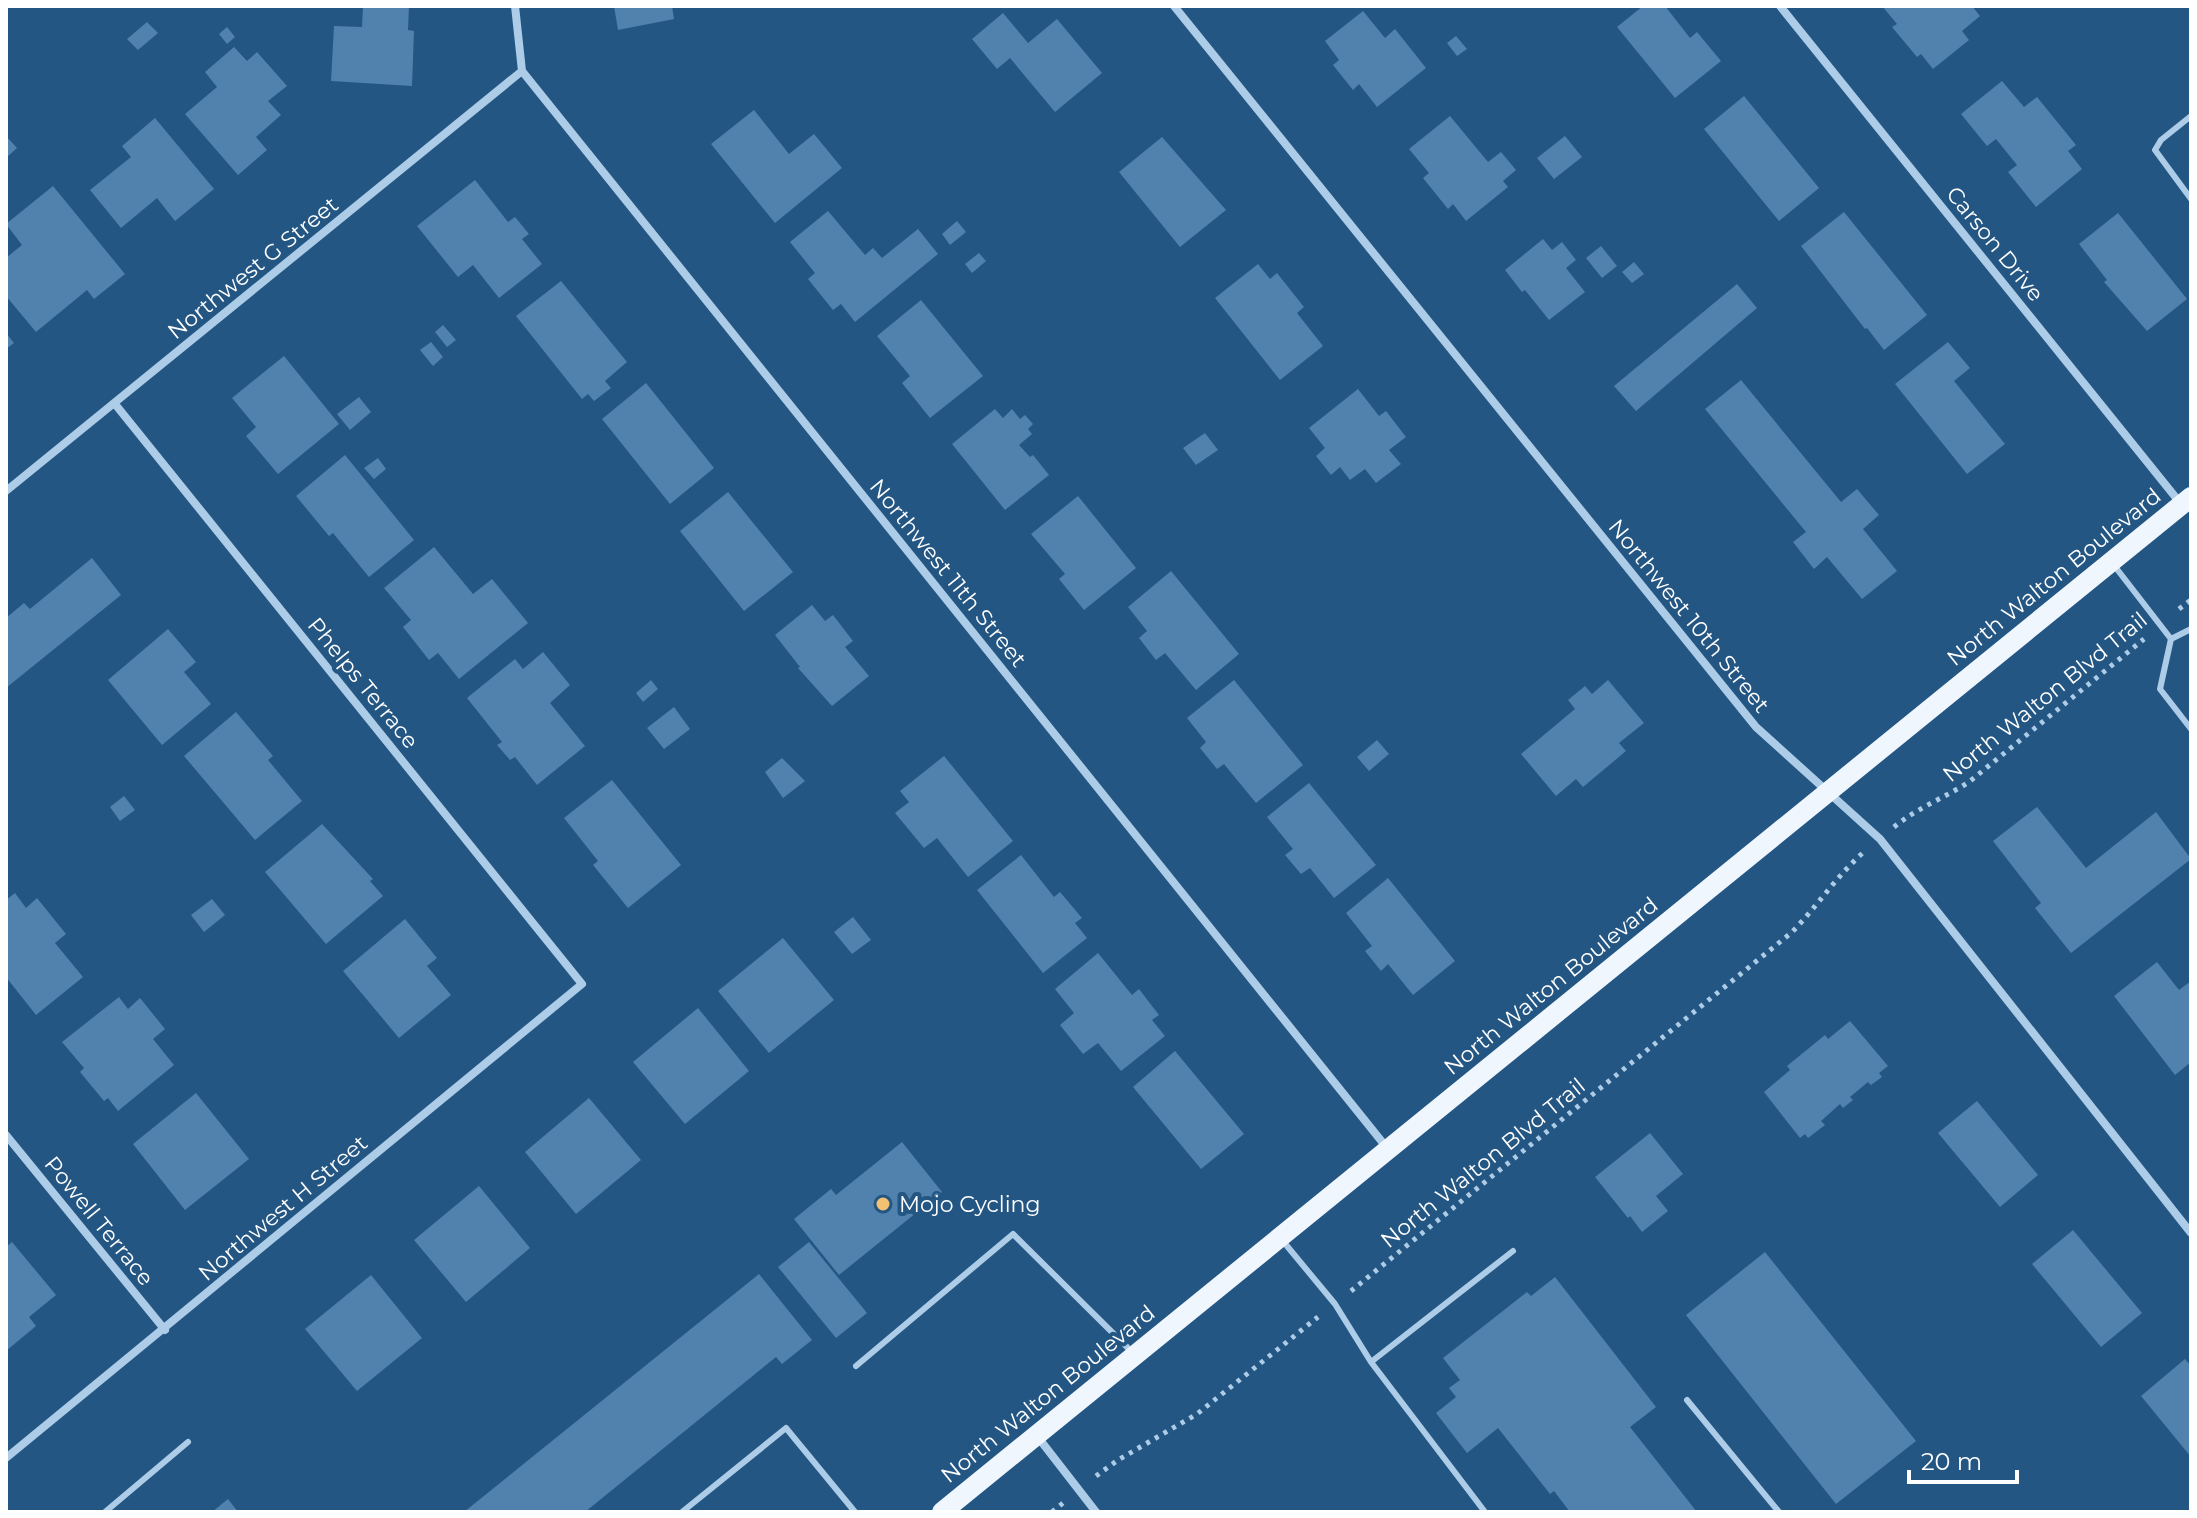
<svg xmlns="http://www.w3.org/2000/svg" width="2197" height="1518" font-family="Montserrat,sans-serif">
<rect width="100%" height="100%" fill="#245683"/>
<path fill="#5182ad" d="M363,6H409L408,30L414,31L412,86L331,81L334,26L362,27Z
M614,6H672L674,19L618,30Z
M1643,6H1665L1690,38L1697,32L1721,61L1675,98L1617,27Z
M1882,6H1972L1980,16L1962,31L1969,40L1933,69L1921,54L1917,57L1892,27L1897,24Z
M1363,11L1385,38L1395,29L1426,68L1377,107L1359,84L1353,90L1333,65L1339,60L1325,41Z
M1003,13L1028,43L1057,19L1102,73L1055,112L1010,58L997,69L972,39Z
M147,22L158,33L138,50L127,39Z
M227,27L235,37L227,44L219,34Z
M1456,36L1467,49L1457,56L1447,43Z
M234,47L247,61L257,52L287,86L268,101L281,115L256,137L267,150L238,175L185,114L217,87L205,72Z
M2002,81L2024,107L2037,97L2076,145L2068,151L2082,169L2036,207L2008,172L2017,165L1996,139L1987,146L1961,114Z
M1744,96L1819,188L1779,221L1704,129Z
M754,110L789,154L814,134L842,168L775,223L711,144Z
M1450,116L1488,162L1501,152L1516,170L1503,181L1508,187L1466,221L1453,204L1448,209L1423,178L1429,173L1409,149Z
M155,118L214,189L175,221L157,198L121,228L90,190L131,157L122,146Z
M6,136L17,148L6,158Z
M1565,136L1582,157L1554,179L1537,158Z
M1162,137L1226,210L1180,247L1119,172Z
M475,180L508,222L515,217L529,234L522,239L542,264L499,298L473,265L458,277L417,226Z
M53,186L125,274L94,299L87,290L36,332L6,296V258L22,245L6,224Z
M828,211L865,255L873,248L882,258L918,229L938,254L855,322L841,304L833,310L808,279L815,273L790,242Z
M1844,212L1927,315L1884,350L1867,328L1865,329L1801,246Z
M2118,213L2187,299L2147,331L2104,282L2107,280L2079,244Z
M957,221L966,232L950,245L942,234Z
M1543,239L1552,250L1562,242L1576,260L1566,268L1585,292L1549,320L1525,290L1522,292L1505,270Z
M1601,246L1617,266L1602,278L1586,258Z
M979,253L986,261L972,273L965,264Z
M1634,262L1644,274L1632,283L1622,272Z
M1258,264L1270,279L1277,273L1304,307L1297,313L1323,346L1280,380L1215,298Z
M561,281L627,362L605,381L611,388L594,401L588,394L582,399L516,316Z
M1737,284L1757,308L1636,411L1614,386Z
M921,300L983,376L930,418L902,383L910,376L877,336Z
M443,325L456,340L447,347L435,332Z
M6,333L14,343L6,349Z
M431,342L443,357L433,366L420,350Z
M1948,342L1970,368L1954,381L2005,444L1967,474L1895,384Z
M284,356L339,424L278,474L246,436L256,427L232,398Z
M1741,380L1841,502L1857,489L1879,515L1863,529L1897,571L1862,599L1827,557L1814,569L1793,542L1806,532L1705,409Z
M646,383L714,468L670,504L602,419Z
M1358,389L1379,416L1386,411L1406,437L1389,450L1401,464L1376,483L1365,469L1350,480L1340,467L1331,475L1316,456L1325,448L1309,428Z
M359,397L371,412L350,430L337,414Z
M995,409L1003,418L1012,409L1020,419L1025,415L1033,424L1028,429L1032,434L1019,445L1030,457L1033,455L1049,475L1005,510L952,444Z
M1205,433L1218,450L1196,465L1183,448Z
M345,455L414,540L369,577L333,533L329,536L296,496Z
M378,458L386,469L374,479L364,468Z
M728,492L793,572L744,611L680,531Z
M1078,496L1136,568L1084,610L1059,579L1065,574L1031,534Z
M434,547L473,594L492,579L528,623L459,679L438,653L429,660L403,627L411,620L384,588Z
M92,558L121,595L6,688V618L24,603L30,609Z
M1171,571L1239,654L1196,690L1165,653L1156,660L1139,638L1147,631L1128,607Z
M812,605L825,621L833,615L853,641L845,647L869,676L832,706L798,668L800,667L775,635Z
M168,629L196,662L184,672L211,704L162,745L108,680Z
M543,652L570,685L550,703L585,746L537,785L515,757L510,760L497,745L502,742L467,698L515,659L523,669Z
M651,680L658,689L643,702L636,693Z
M1234,680L1303,765L1256,803L1224,764L1217,769L1200,748L1206,742L1187,718Z
M1608,680L1644,723L1619,743L1626,751L1583,787L1576,779L1556,796L1521,754L1575,709L1568,700L1585,686L1592,694Z
M674,707L690,729L664,749L647,728Z
M236,712L273,756L268,760L302,801L255,840L184,756Z
M1377,740L1389,754L1369,771L1357,757Z
M944,756L1013,841L968,877L937,838L924,848L895,813L909,802L900,791Z
M782,758L805,781L783,798L765,772Z
M612,780L681,865L628,908L593,865L598,861L564,818Z
M1309,783L1376,865L1334,898L1310,868L1301,874L1285,855L1293,849L1267,817Z
M124,796L135,810L120,821L110,807Z
M2037,807L2086,868L2156,812L2191,859L2071,953L2035,908L2041,903L1993,841Z
M322,824L373,879L370,881L383,896L326,944L265,872Z
M1021,855L1054,897L1060,892L1082,918L1075,923L1087,938L1043,973L977,890Z
M1388,878L1455,961L1413,995L1388,964L1381,971L1365,951L1372,946L1346,913Z
M15,893L26,908L37,898L66,934L55,943L83,977L36,1015L6,977V900Z
M212,899L225,915L204,932L191,915Z
M853,917L871,940L852,954L834,932Z
M405,919L437,958L427,966L451,995L399,1038L343,971Z
M783,938L834,1000L769,1053L718,991Z
M1098,953L1132,995L1139,989L1159,1015L1152,1020L1165,1036L1121,1071L1098,1043L1083,1054L1060,1025L1074,1013L1055,989Z
M2157,962L2179,990L2191,981V1062L2175,1075L2114,996Z
M119,997L128,1009L140,998L165,1029L153,1039L174,1065L118,1111L108,1098L104,1101L80,1072L84,1068L62,1042Z
M698,1008L749,1071L685,1124L633,1062Z
M1850,1021L1888,1066L1879,1073L1882,1077L1871,1085L1868,1082L1850,1097L1853,1100L1843,1108L1840,1104L1821,1121L1825,1125L1808,1138L1805,1134L1800,1138L1764,1092L1790,1070L1787,1066L1825,1035L1828,1039Z
M1175,1051L1244,1134L1201,1169L1133,1087Z
M196,1093L249,1159L185,1210L133,1144Z
M589,1098L641,1160L576,1214L525,1152Z
M1977,1101L2038,1175L2000,1207L1938,1133Z
M1650,1133L1683,1174L1656,1196L1668,1211L1642,1232L1630,1216L1628,1218L1595,1177Z
M902,1142L942,1192L839,1275L794,1219L831,1189L836,1195Z
M479,1186L530,1248L466,1302L414,1240Z
M2073,1230L2142,1313L2101,1347L2032,1264Z
M12,1242L56,1295L29,1317L36,1326L6,1351V1247Z
M809,1242L867,1313L836,1338L778,1267Z
M1765,1252L1916,1441L1836,1504L1686,1315Z
M759,1274L812,1340L782,1364L776,1357L585,1512H464Z
M371,1275L422,1338L357,1391L305,1329Z
M1555,1277L1656,1407L1630,1427L1697,1512H1570L1554,1491L1550,1494L1498,1428L1467,1453L1436,1413L1456,1397L1449,1388L1460,1380L1443,1358L1527,1292L1531,1296Z
M2185,1359L2191,1366V1457L2141,1396Z
M228,1499L238,1512H212Z"/>
<g fill="none" stroke-linecap="round" stroke-linejoin="round">
<path stroke="#adcce7" stroke-width="5" stroke-dasharray="4 6" stroke-linecap="butt" d="M2179,609L2191,600
M1894,827C1917,808 1944,798 1969,782L2144,639
M1351,1291L1791,933C1817,907 1837,875 1865,851
M1096,1476L1118,1460L1197,1414L1318,1317
M1052,1512L1063,1503"/>
<path stroke="#adcce7" stroke-width="6" d="M2191,116L2161,140L2155,150L2191,199
M2113,564L2171,639
M2171,639L2160,689L2191,729
M2171,639L2191,629
M1282,1240L1335,1304L1371,1362L1513,1251
M1371,1362L1485,1512
M856,1366L1013,1234L1132,1352
M1687,1400L1779,1512
M105,1512L188,1442
M682,1512L786,1428L855,1512"/>
<path stroke="#adcce7" stroke-width="8" d="M515,6L522,71L1387,1148
M1174,6L1756,727L1880,839L2191,1233
M1780,6L2181,504
M6,491L522,71
M6,1135L165,1330
M1037,1436L1096,1512
M6,1458L582,984L115,404"/>
<path stroke="#eff6fd" stroke-width="20" d="M942,1512L2191,497"/>
</g>
<circle fill="#f2c171" stroke="#245683" stroke-width="3" cx="883" cy="1204" r="8"/>
<g text-anchor="middle" dominant-baseline="central" stroke-width="8" stroke-linejoin="round" paint-order="stroke">
<g font-size="22" fill="#fff" stroke="#245683">
<text transform="translate(1995 244) rotate(51)">Carson Drive</text>
<text transform="translate(253 268) rotate(-39)">Northwest G Street</text>
<text transform="translate(948 573) rotate(51)">Northwest 11th Street</text>
<text transform="translate(2054 577) rotate(-39)">North Walton Boulevard</text>
<text transform="translate(1689 616) rotate(51)">Northwest 10th Street</text>
<text transform="translate(363 683) rotate(51)">Phelps Terrace</text>
<text transform="translate(2045 697) rotate(-39)">North Walton Blvd Trail</text>
<text transform="translate(1551 986) rotate(-39)">North Walton Boulevard</text>
<text transform="translate(1483 1163) rotate(-39)">North Walton Blvd Trail</text>
<text transform="translate(283 1208) rotate(-40)">Northwest H Street</text>
<text transform="translate(99 1221) rotate(51)">Powell Terrace</text>
<text transform="translate(1048 1394) rotate(-39)">North Walton Boulevard</text>
</g>
<g font-size="22" fill="#fff" stroke="#245683" text-anchor="start">
<text x="899" y="1204">Mojo Cycling</text>
</g>
</g>
<rect width="2197" height="1518" fill="none" stroke="#ffffff" stroke-width="16"/>
<path d="M1909 1470v12h108v-12" fill="none" stroke="#ffffff" stroke-width="4"/>
<text x="1921" y="1470" font-size="24" fill="#ffffff" stroke="#245683" stroke-width="6" paint-order="stroke">20 m</text>
</svg>
